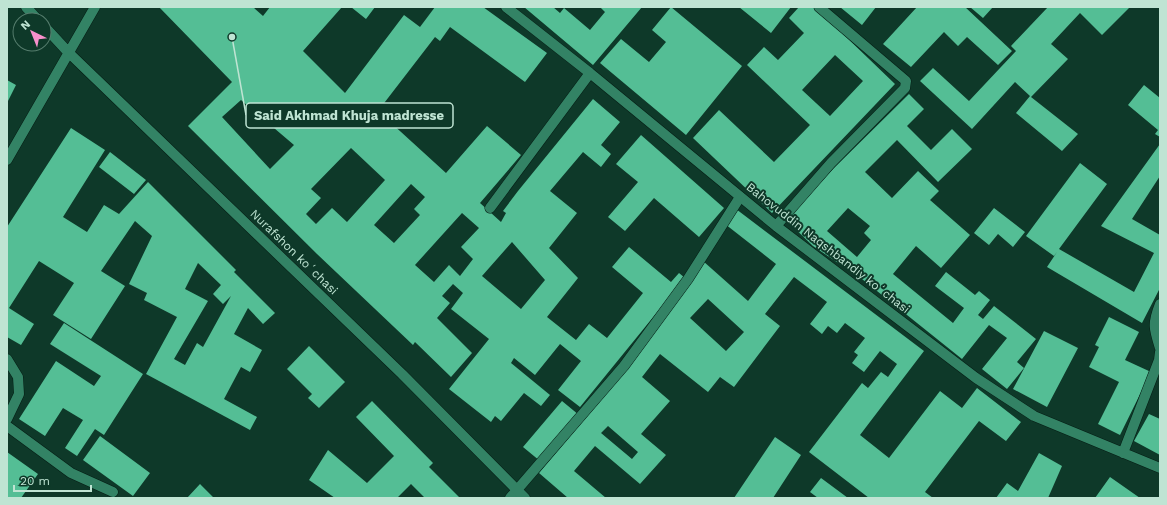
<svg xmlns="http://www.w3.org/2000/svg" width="1167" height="505" font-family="'Work Sans',sans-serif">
<rect width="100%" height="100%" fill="#0e3929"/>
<path fill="#54be95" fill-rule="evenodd" d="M159,7H253L263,16L270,7H342L303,51L345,93L404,15L420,27L435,7H483L547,53L525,82L450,27L440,41L435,37L378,111L446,173L487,126L521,155L480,203L501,222L506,213L503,211L518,191L593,99L620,122L601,145L611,154L601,167L583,152L550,191L577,213L549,248L578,278L547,317L576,340L589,324L607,338L643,293L612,267L629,247L671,282L679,273L685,278L580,407L558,390L581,361L560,344L535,375L514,358L511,363L550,395L541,406L524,393L501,421L495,416L491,422L449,389L489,339L451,309L463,293L453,284L442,296L450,303L437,318L472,353L451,377L415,342L413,345L317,254L188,126L232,82ZM241,100L294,145L270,169L222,117ZM351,148L385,180L347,222L332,208L316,224L306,214L321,198L311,189ZM411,184L425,197L414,209L420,215L394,243L374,225ZM462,213L479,228L461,247L473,259L460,276L449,265L434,282L415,265ZM512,242L545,280L521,309L482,276Z
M351,7H375L366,19Z
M524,7H553L560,13L564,8L590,30L605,12L600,7H642L593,65Z
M671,7L742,66L686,135L600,63L621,39L649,62L666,42L652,30Z
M739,7H791L771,33Z
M799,7H815L895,84L772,213L693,138L719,110L774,162L810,125L747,65L764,47L778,60L804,33L789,18ZM835,55L863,81L830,116L802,90Z
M840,7H876L862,25Z
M917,7H965L1012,51L998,65L967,37L958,46L944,32L911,67L883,44Z
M970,7H993L983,18Z
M1048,7H1130L1102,35L1080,13L1051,44L1068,59L1031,97L1078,134L1062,151L1016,113L1030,96L1015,82L972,129L920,81L933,68L969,101L1016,51L1011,46Z
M7,80L16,85L7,103Z
M1144,85L1160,98V137L1155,134L1158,130L1128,105Z
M909,94L924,109L907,126L931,150L952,129L972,149L938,182L897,140L865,172L892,198L918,171L939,191L930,200L970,235L941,268L916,246L893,274L953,323L964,308L935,286L946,272L975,295L979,291L990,300L978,315L983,319L994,306L1036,339L1017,362L1024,368L1007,389L982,369L1007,338L989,325L962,359L862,279L813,246L786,220L834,168ZM848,208L870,226L864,233L871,240L857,257L827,231Z
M71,128L105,150L63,217L87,232L104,205L119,214L148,182L236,270L234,272L275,313L263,324L248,308L234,334L262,350L250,372L241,367L224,399L257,417L250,430L146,374L177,317L144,300L147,293L129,284L152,236L135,221L101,271L125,286L91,339L53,315L74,283L39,261L9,308L34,324L21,345L7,337V227ZM198,263L221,285L213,294L223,304L231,296L203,347L197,343L185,365L174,359L208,301L185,289Z
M641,135L724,208L699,237L654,198L625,231L608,217L638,182L616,164Z
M1160,144V176L1132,219L1160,235V288L1142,323L1047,267L1057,252L1054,256L1026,236L1080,163L1107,184L1059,249L1134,292L1154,253L1101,226Z
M110,152L146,180L134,194L99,167Z
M994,208L1025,232L1013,247L998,234L989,245L974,233Z
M736,209L924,351L860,435L889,458L940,391L962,408L977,388L1021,422L1006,441L979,421L925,492L933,498H869L809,452L862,383L868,388L881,372L888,377L897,364L880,351L864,372L852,363L858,355L854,352L865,338L845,323L837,333L828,326L822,334L810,324L827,302L794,277L765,314L780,326L734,387L720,377L708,392L660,354L642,377L670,401L641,434L666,455L640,484L595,446L574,471L606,498H568L539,473L601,400L703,261L748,301L776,264L725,224ZM708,299L744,332L726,351L690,318ZM608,426L638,452L632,459L601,433Z
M1109,317L1139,332L1125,360L1151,372L1120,435L1098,424L1119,382L1089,367L1099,347L1095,345Z
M64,323L143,374L104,435L95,429L77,456L65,448L83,420L63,408L45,436L19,419L56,361L94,386L101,376L50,344Z
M1044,331L1078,348L1047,407L1013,389Z
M309,346L345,382L319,408L308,398L312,394L287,369Z
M372,401L433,463L429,467L460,498H425L411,484L397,498H335L309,480L328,450L367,483L394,456L356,417Z
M562,401L579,415L540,461L523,447Z
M1149,414L1160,419V455L1134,441Z
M100,436L150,473L133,496L83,460Z
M775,437L801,455L773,498H734Z
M7,452L38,474L21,498H7Z
M1039,453L1062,466L1048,498H996L1007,483L1018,491Z
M1110,477L1140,498H1095Z
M821,478L848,498H818L810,492Z
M200,484L213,497V498H187Z"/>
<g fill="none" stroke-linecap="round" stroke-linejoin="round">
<g stroke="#051d14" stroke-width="11">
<path id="lane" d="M510,498L624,366L688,279L740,197"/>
</g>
<g stroke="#051d14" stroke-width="11">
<path id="street" d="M26,7L38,20
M506,7L590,73L776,226L976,378L1034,416L1160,468
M44,26L68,52L402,374L525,498
M7,160L95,7
M490,208L590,73
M776,226L831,163L905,88L906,81L819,7
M1160,304C1152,324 1154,329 1160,348
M7,359L18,377L19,394L7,419
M7,426L71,473L113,492
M1123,453L1159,360L1160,352"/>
</g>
<use href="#lane" stroke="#338365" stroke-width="10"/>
<use href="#street" stroke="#338365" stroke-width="10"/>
</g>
<g text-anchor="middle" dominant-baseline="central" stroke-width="4" stroke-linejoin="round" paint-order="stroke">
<g font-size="12" fill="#bfe4d3" stroke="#0e3929">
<text transform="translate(828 248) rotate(38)">Bahovuddin Naqshbandiy koʻchasi</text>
<text transform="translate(294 252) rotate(44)">Nurafshon koʻchasi</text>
</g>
</g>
<path fill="none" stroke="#bfe4d3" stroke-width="1.5" d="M232 37L246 115"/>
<circle fill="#bfe4d3" stroke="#0e3929" stroke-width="1.5" cx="232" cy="37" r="4"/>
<rect fill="#0e3929" stroke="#bfe4d3" stroke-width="1.5" x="246" y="103" width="207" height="25" rx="4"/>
<g font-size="13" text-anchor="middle" font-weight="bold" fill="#bfe4d3">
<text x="349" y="120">Said Akhmad Khuja madresse</text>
</g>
<rect width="1167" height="505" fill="none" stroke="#bfe4d3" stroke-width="16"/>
<g transform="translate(32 32) rotate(317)"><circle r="19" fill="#0e3929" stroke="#557d6d"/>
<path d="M0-3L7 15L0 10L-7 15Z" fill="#f890cc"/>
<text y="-6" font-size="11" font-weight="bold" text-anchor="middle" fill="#bfe4d3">N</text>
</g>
<path d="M14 485v6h77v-6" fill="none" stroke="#bfe4d3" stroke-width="2"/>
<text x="20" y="485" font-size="12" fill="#bfe4d3" stroke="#0e3929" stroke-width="3" paint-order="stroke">20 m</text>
</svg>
